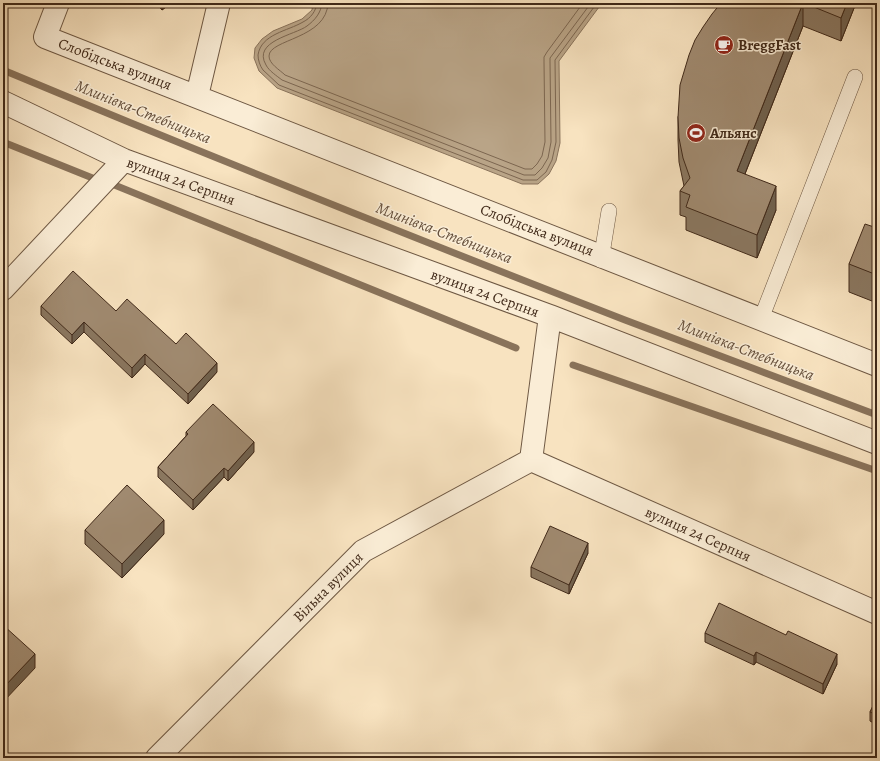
<svg xmlns="http://www.w3.org/2000/svg" width="880" height="761" font-family="Alegreya,serif">
<rect width="100%" height="100%" fill="#f8e3c0"/>
<filter id="stains"><feTurbulence type="fractalNoise" baseFrequency=".005" numOctaves="4"/><feColorMatrix values="0 0 0 0 .2 0 0 0 0 .09 0 0 0 0 .02 0 0 0 .5 -.17"/></filter>
<radialGradient id="worn" r=".72"><stop offset=".6" stop-color="#630" stop-opacity="0"/><stop offset="1" stop-color="#630" stop-opacity=".3"/></radialGradient>
<path fill="#b9a487" stroke="#89735b" d="M313,3H602L559,61L560,143L556,161L549,174L538,184H522L277,88L259,71L254,58L255,48L262,39L273,31L302,19L312,10Z"/>
<g fill="none" stroke-linecap="round" stroke-linejoin="round">
<path stroke="#7c6650" stroke-width="1" d="M317,3C316,11 311,18 303,22C288,31 261,34 258,55C258,60 260,66 263,70C268,75 274,80 279,85L523,180H537L546,172L552,160L556,142L555,60L597,3
M322,3C321,13 315,20 307,26C295,35 252,41 266,65C269,71 277,76 282,80L524,175H535L542,168L548,158L551,142L550,62V58L591,3
M328,3C327,39 269,39 269,56C269,64 280,70 285,75L525,169H532L537,164L542,156L545,142L544,62V57L547,52L583,3"/>
<path stroke="#89735b" stroke-width="7" d="M3,70C209,156 417,239 625,320C709,352 793,383 877,415
M3,142L95,179
M112,184L516,348
M573,365L877,471"/>
<g stroke="#6e5843" stroke-width="16">
<path id="lane" d="M601,260L609,211
M761,319L855,77"/>
</g>
<g stroke="#6e5843" stroke-width="24">
<path id="street" d="M58,3L45,37L877,365
M197,96L219,3
M3,102L124,160L550,316L531,460L877,613
M3,289L124,160
M550,316L877,443
M157,758L363,551L531,460"/>
</g>
<use href="#lane" stroke="#faedd6" stroke-width="15"/>
<use href="#street" stroke="#faedd6" stroke-width="22"/>
</g>
<path fill="#8a7760" stroke="#402919" d="M156,3H171L162,10Z
M721,3H856L841,41L803,26L745,174L776,210L757,258L686,230V217L680,215V191L684,186L679,162L678,140V117Z
M877,228V303L849,292V264Z
M41,306L116,311L217,372L188,404L145,364L132,378L84,332L72,344L41,315Z
M186,432L254,452L228,481L224,477L193,510L158,477V467L186,436Z
M85,530L164,534L122,578L85,544Z
M588,553L569,594L531,577V567Z
M705,633L837,664L823,694L756,662L754,665L705,642Z
M877,698V725L870,721V712Z"/>
<path fill="#70614e" stroke="#402919" d="M162,3H171L162,10Z
M803,3V26L737,194V171Z
M847,3H856L841,41V18Z
M776,186V210L757,258V235Z
M84,322V332L72,344V335Z
M145,354V364L132,378V368Z
M217,363V372L188,404V394Z
M7,401V411L3,415V405Z
M254,442V452L228,481V471Z
M224,468V477L193,510V500Z
M164,520V534L122,578V564Z
M588,543V553L569,594V585Z
M756,652V662L754,665V656Z
M35,654V668L3,702V688Z
M837,654V664L823,694V684Z"/>
<path fill="#a08a70" stroke="#402919" d="M721,3H803L737,171L776,186L757,235L686,207L690,195L680,191L690,178L683,158L679,138L678,117L680,85L689,55L695,40L703,27L712,14Z
M804,3H847L841,18Z
M865,224L877,228V275L849,264Z
M73,271L116,311L127,299L176,344L186,333L217,363L188,394L145,354L132,368L84,322L72,335L41,306Z
M3,397L7,401L3,405Z
M213,404L254,442L228,471L224,468L193,500L158,467L188,434L186,432Z
M127,485L164,520L122,564L85,530Z
M550,526L588,543L569,585L531,567Z
M719,603L786,635L788,631L837,654L823,684L756,652L754,656L705,633Z
M3,625L35,654L3,688Z
M877,698V715L870,712Z"/>
<defs>
<g id="cafe-disc" transform="scale(1)"><circle r="9.5" fill="#8f2418" stroke="#faedd6"/><path d="M-5.5-4.5H6V0H3Q3 3.5 0 3.5H-2.5Q-5.5 3.5-5.5 0ZM3-3.2v2h1.7v-2ZM-6 4.5H4V6H-6Z" fill="#fff"/></g>
<g id="stadium-disc" transform="scale(1)"><circle r="9.5" fill="#8f2418" stroke="#faedd6"/><path d="M0-5a6.5 5 0 1 0 0 10a6.5 5 0 1 0 0-10ZM-3.5-1.8h7v3.6h-7Z" fill="#fff"/></g>
</defs>
<g fill-rule="evenodd">
<use href="#cafe-disc" x="724" y="45"/>
<use href="#stadium-disc" x="696" y="133"/>
</g>
<g text-anchor="middle" dominant-baseline="central" stroke-width="3" stroke-linejoin="round" paint-order="stroke">
<g font-size="15" font-weight="bold" fill="#402919" stroke="#faedd6" text-anchor="start">
<text x="738" y="45">BreggFast</text>
<text x="710" y="133">Альянс</text>
</g>
<g font-size="15" fill="#402919" stroke="#faedd6">
<text transform="translate(115 64) rotate(21)">Слобідська вулиця</text>
<text transform="translate(181 181) rotate(20)">вулиця 24 Серпня</text>
<text transform="translate(537 230) rotate(21)">Слобідська вулиця</text>
<text transform="translate(485 293) rotate(20)">вулиця 24 Серпня</text>
<text transform="translate(698 534) rotate(24)">вулиця 24 Серпня</text>
<text transform="translate(328 587) rotate(-45)">Вільна вулиця</text>
</g>
<g font-size="16" font-style="italic" fill="#644e3a" stroke="#faedd6">
<text transform="translate(143 112) rotate(22)">Млинівка-Стебницька</text>
<text transform="translate(444 233) rotate(21)">Млинівка-Стебницька</text>
<text transform="translate(746 350) rotate(21)">Млинівка-Стебницька</text>
</g>
</g>
<rect width="880" height="761" fill="none" stroke="#f8e3c0" stroke-width="16"/>
<rect x="4" y="4" width="872" height="753" fill="none" stroke="#402919" stroke-width="2"/>
<rect x="8" y="8" width="864" height="745" fill="none" stroke="#402919"/>
<rect width="100%" height="100%" filter="url(#stains)"/>
<rect width="100%" height="100%" fill="url(#worn)"/>
</svg>
